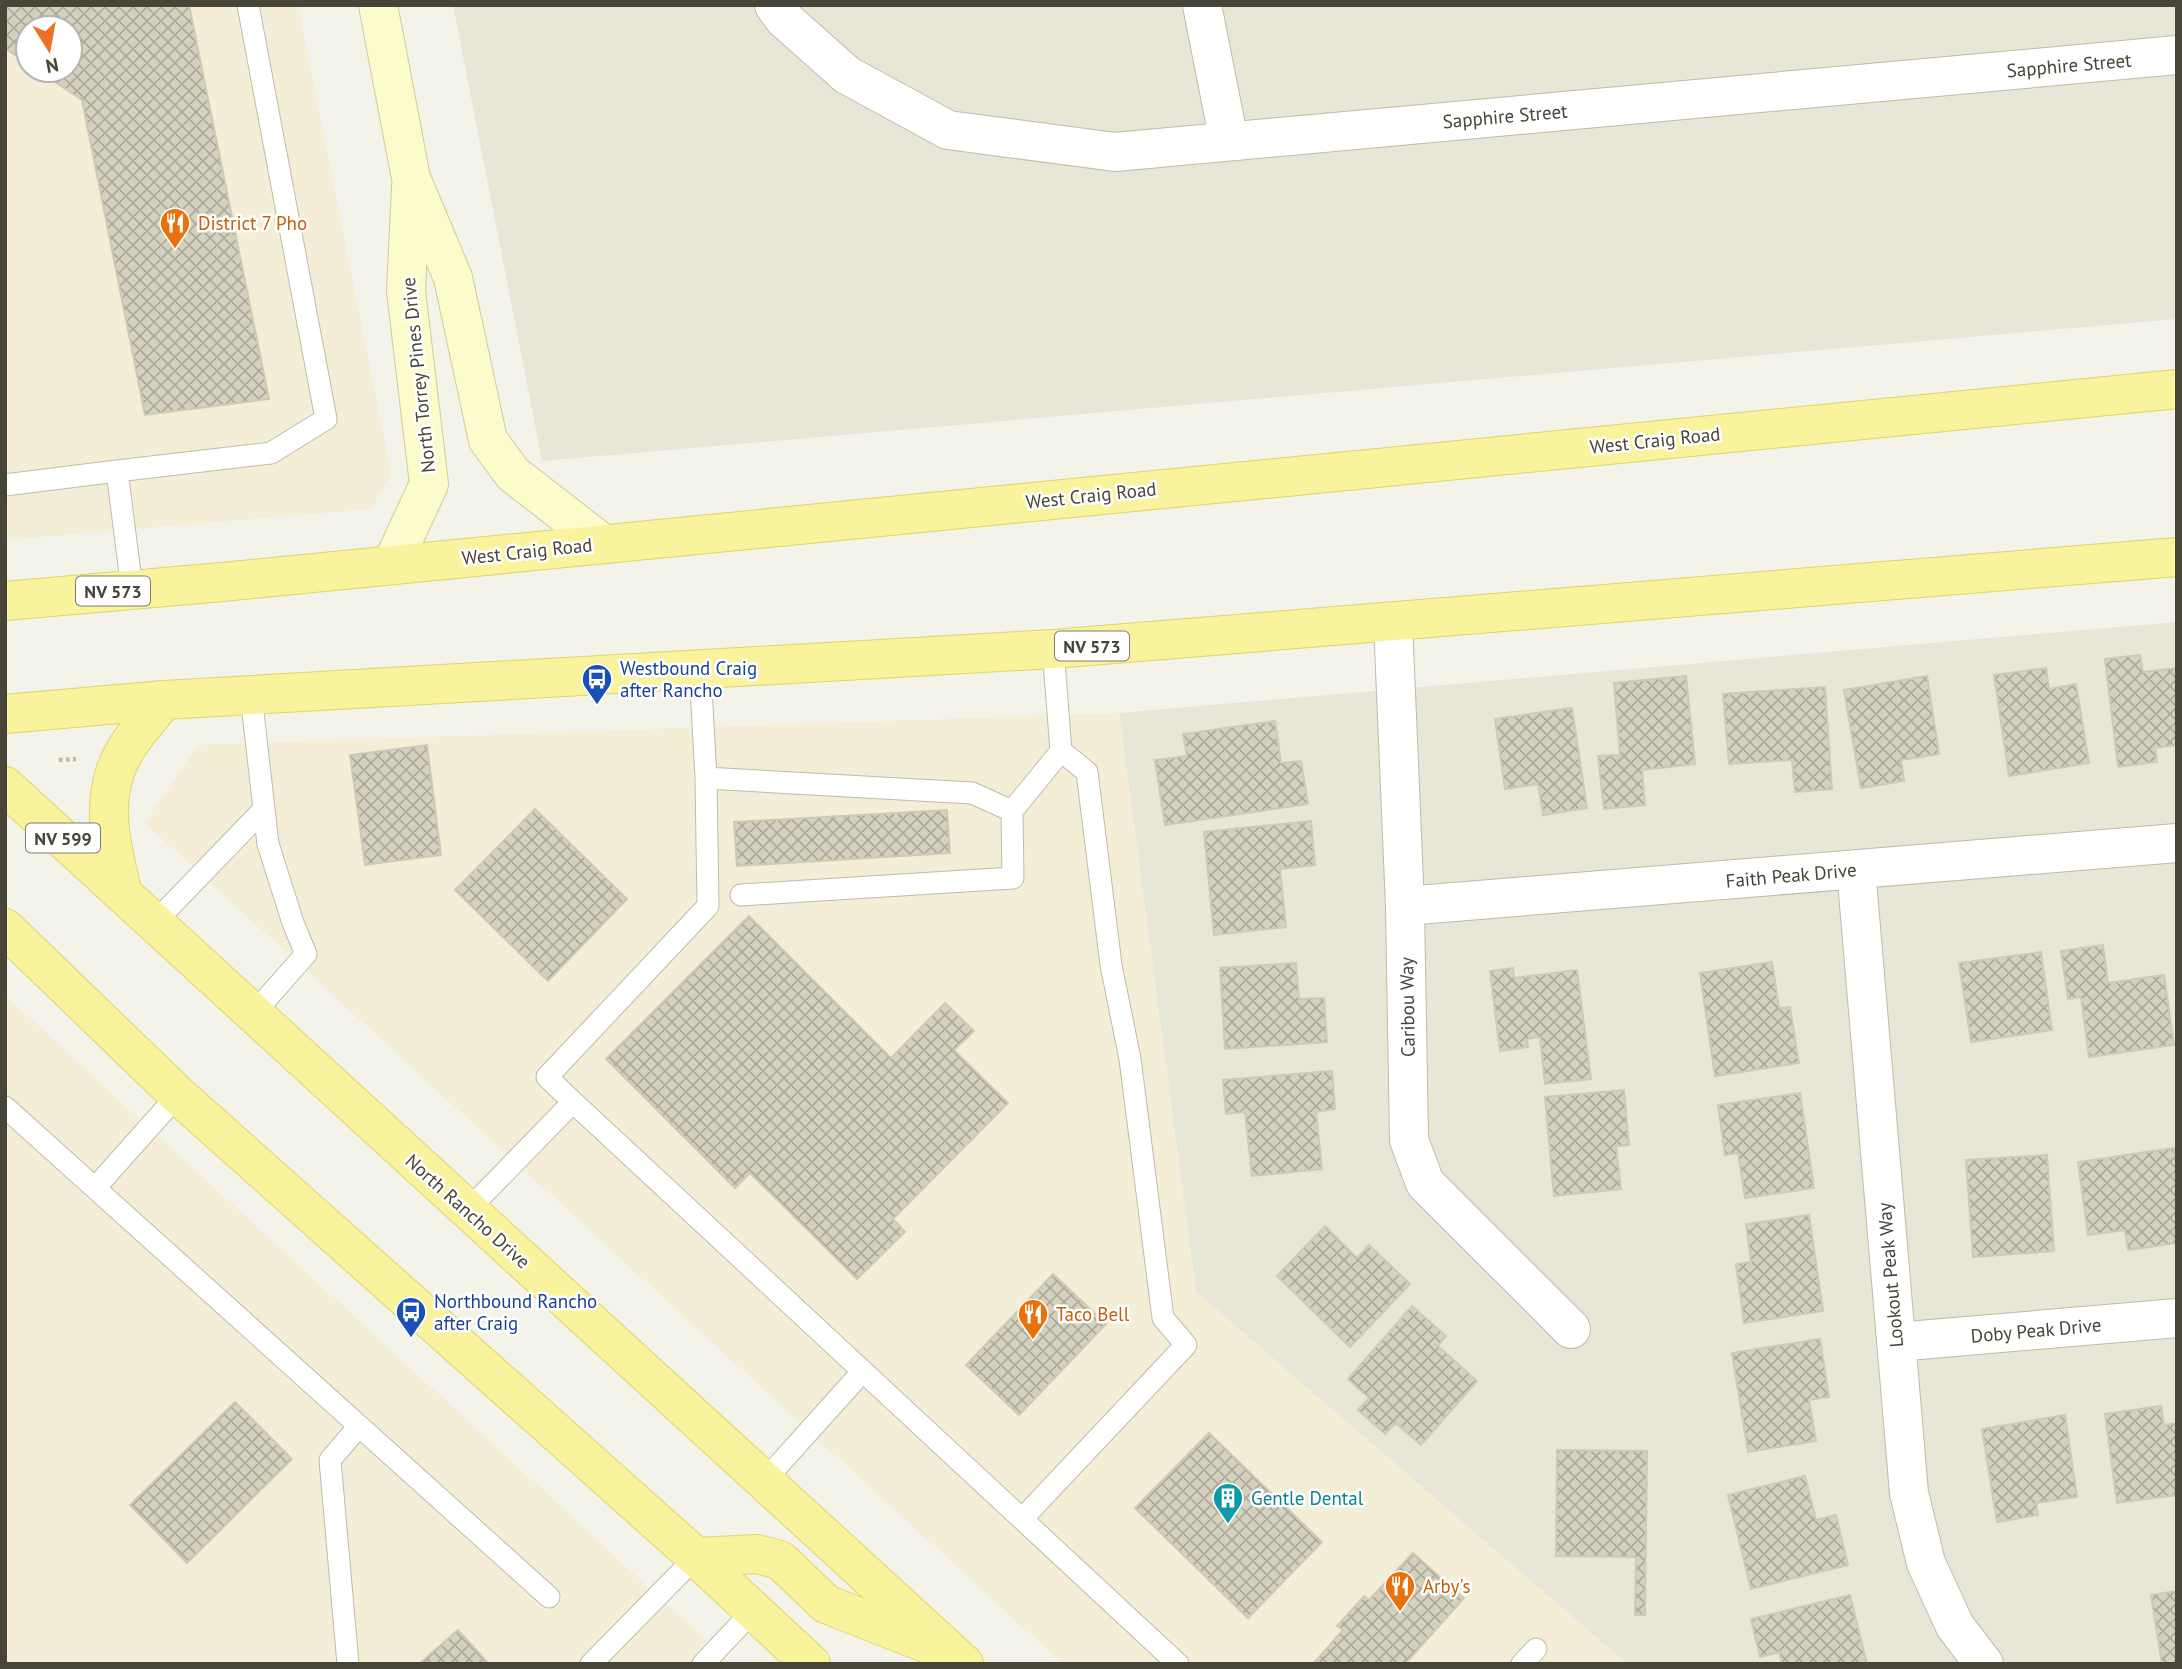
<svg xmlns="http://www.w3.org/2000/svg" width="2182" height="1669" font-family="'PT Sans',sans-serif">
<defs>
<pattern id="building-cross-hatch" width="8" height="8" patternUnits="userSpaceOnUse" patternTransform="scale(1.75)"><rect width="8" height="8" fill="#d5d1bf"/><path d="M0 0l8 8M0 8l8-8" fill="none" stroke="#afab9c"/></pattern>
</defs>
<rect width="100%" height="100%" fill="#f4f3e9"/>
<path fill="#e7e6d7" d="M453,5H2177V319L542,461Z
M2177,622V1664H1627L1196,1292L1119,713Z"/>
<path fill="#f4eed6" fill-rule="evenodd" d="M5,5H298L391,474L371,509L5,540ZM28,28H70V70H28Z
M1119,713L1196,1292L1627,1664H1063L145,823L198,745Z
M5,995L732,1664H5Z"/>
<path fill="url(#building-cross-hatch)" stroke="#cfcab2" stroke-width="2" d="M5,5H189L269,399L145,415L82,100L37,70H70V28H28V64L5,48Z
M2140,655L2143,672L2177,668V745L2155,748L2157,762L2118,767L2105,659Z
M2046,668L2049,689L2076,684L2089,763L2009,776L1994,675Z
M1686,676L1695,764L1642,770L1645,805L1604,809L1598,756L1620,755L1614,683Z
M1927,676L1939,754L1901,760L1904,781L1861,788L1844,690Z
M1825,687L1832,789L1795,792L1792,760L1729,764L1723,694Z
M1572,708L1587,808L1543,815L1538,784L1505,789L1495,719Z
M1275,721L1281,763L1301,761L1308,804L1165,825L1155,760L1187,756L1183,734Z
M427,745L441,855L365,865L350,755Z
M535,809L627,899L548,981L455,890Z
M947,810L950,853L737,866L734,822Z
M1311,821L1315,865L1280,869L1286,927L1214,935L1204,832Z
M749,916L891,1058L945,1003L974,1031L954,1050L1008,1103L893,1219L905,1232L857,1279L750,1173L735,1188L606,1059Z
M2103,945L2108,983L2164,975L2174,1045L2089,1057L2081,997L2068,999L2061,951Z
M2041,952L2052,1030L1971,1042L1959,963Z
M1772,962L1779,1008L1790,1007L1799,1063L1715,1076L1700,973Z
M1296,963L1299,999L1324,998L1327,1042L1225,1049L1220,968Z
M1513,968L1514,978L1577,970L1591,1079L1545,1084L1540,1037L1527,1039L1528,1047L1500,1051L1490,971Z
M1332,1071L1335,1109L1316,1112L1322,1169L1252,1176L1245,1112L1226,1114L1223,1080Z
M1624,1090L1629,1145L1616,1146L1621,1189L1554,1196L1545,1097Z
M1800,1093L1814,1188L1745,1198L1738,1153L1725,1155L1718,1105Z
M2174,1148L2177,1168V1243L2128,1250L2125,1230L2088,1235L2078,1162Z
M2047,1155L2054,1251L1973,1257L1966,1160Z
M1809,1215L1823,1311L1744,1323L1736,1264L1751,1262L1746,1224Z
M1325,1226L1357,1258L1369,1245L1410,1284L1350,1347L1277,1276Z
M1053,1274L1106,1324L1019,1415L966,1365Z
M1412,1306L1446,1336L1438,1346L1477,1381L1421,1445L1396,1423L1385,1434L1358,1410L1369,1398L1348,1379Z
M1820,1339L1829,1397L1809,1400L1816,1441L1748,1452L1732,1353Z
M235,1402L292,1459L187,1563L130,1505Z
M2161,1406L2164,1425L2177,1423V1495L2117,1503L2105,1414Z
M2065,1415L2077,1497L2036,1503L2038,1515L1997,1522L1982,1429Z
M1209,1433L1322,1542L1248,1618L1135,1508Z
M1557,1450L1647,1451L1645,1615H1635L1636,1557L1556,1556Z
M1805,1476L1816,1520L1836,1515L1848,1565L1751,1589L1728,1495Z
M1413,1553L1464,1598L1405,1664H1313L1343,1630L1337,1626L1364,1596L1369,1600Z
M2177,1591V1664H2162L2151,1595Z
M1850,1595L1867,1664H1782L1779,1652L1760,1657L1751,1619Z
M458,1630L489,1664H419Z"/>
<g fill="none" stroke-linecap="round" stroke-linejoin="round">
<g stroke="#bfbcac" stroke-width="23">
<path id="lane" d="M5,485L117,471
M132,589L117,471L271,453L326,419L248,5
M251,695L268,844L293,923L306,954L254,1013
M706,778L972,793L1012,811
M741,895L1013,878L1012,811L1061,751
M155,922L264,809
M573,1102L547,1077L708,906L706,778L700,669
M5,1107L549,1597
M95,1188L178,1095
M467,1211L573,1102L1178,1664
M765,1480L863,1371
M1022,1519L1186,1345L1163,1318L1130,1059L1111,965L1087,772L1061,751L1053,649
M348,1664L330,1460L359,1426
M591,1664L696,1557
M703,1664L753,1611
M1522,1664L1536,1649"/>
</g>
<g stroke="#bfbcac" stroke-width="40">
<path id="street" d="M774,5L783,18L847,75L948,130L1115,152L2177,55
M1202,5L1229,141
M1393,622L1405,906L1409,1140L1425,1183L1571,1329
M1856,869L1909,1493L1926,1563L1955,1626L1984,1664
M1405,906L2177,843
M1896,1342L2177,1318"/>
</g>
<g stroke="#cecc99" stroke-width="40">
<path id="secondary" d="M378,5L411,178L453,278L488,440L513,474L602,543
M392,564L429,484L406,291L411,187"/>
</g>
<g stroke="#ded56d" stroke-width="40">
<path id="primary" d="M5,601L222,582L2177,389
M5,714L164,700L1053,649L2177,557
M5,786L964,1664
M122,891C113,852 102,811 115,772C124,745 146,722 164,700
M5,928L178,1095L696,1557L811,1664
M696,1557L757,1554L780,1560L826,1604L933,1646"/>
</g>
<path stroke="#c0bb9e" stroke-width="4.5" stroke-dasharray="3.5 3.5" stroke-linecap="butt" d="M59,760L76,759"/>
<use href="#lane" stroke="#fff" stroke-width="21"/>
<use href="#street" stroke="#fff" stroke-width="38"/>
<use href="#secondary" stroke="#fcfbcb" stroke-width="38"/>
<use href="#primary" stroke="#f9f39d" stroke-width="38"/>
</g>
<defs>
<g id="restaurant-pin" transform="scale(1.575)"><path d="M0 17L-7.5 6A9.5 9.5 0 1 1 7.5 6Z" fill="#e8710a" stroke="#fff"/><path d="M-5-6h1v4h1v-4h1v4h1v-4h1v5L-1.5 .5V6h-2V.5L-5-1ZM5-6V6H3V1.5H1.5Q1.5-4 5-6Z" fill="#fff"/></g>
<g id="bus-pin" transform="scale(1.575)"><path d="M0 17L-7.5 6A9.5 9.5 0 1 1 7.5 6Z" fill="#1a4fb4" stroke="#fff"/><path d="M-5-6H5V4H4V6H2V4H-2V6H-4V4H-5ZM-3.5-4V0h7V-4ZM-3.5 1.2v1.5H-2V1.2ZM2 1.2v1.5H3.5V1.2Z" fill="#fff"/></g>
<g id="building-pin" transform="scale(1.575)"><path d="M0 17L-7.5 6A9.5 9.5 0 1 1 7.5 6Z" fill="#0f9aa8" stroke="#fff"/><path d="M-4-6H4V6H1V3H-1V6H-4ZM-2.5-4.3h1.7v1.8h-1.7ZM.8-4.3h1.7v1.8H.8ZM-2.5-1h1.7V.8h-1.7ZM.8-1h1.7V.8H.8Z" fill="#fff"/></g>
</defs>
<g fill-rule="evenodd">
<use href="#restaurant-pin" x="175" y="223"/>
<use href="#bus-pin" x="597" y="679"/>
<use href="#bus-pin" x="411" y="1312"/>
<use href="#restaurant-pin" x="1033" y="1314"/>
<use href="#building-pin" x="1228" y="1498"/>
<use href="#restaurant-pin" x="1400" y="1586"/>
</g>
<g text-anchor="middle" dominant-baseline="central" stroke-width="5" stroke-linejoin="round" paint-order="stroke">
<g fill="#fff" stroke="#7e7c74" stroke-width="2">
<rect x="76" y="576.5" width="74" height="29" rx="5"/>
<rect x="1055" y="631.5" width="74" height="29" rx="5"/>
<rect x="26" y="823.5" width="74" height="29" rx="5"/>
</g>
<g font-size="18" font-weight="bold" fill="#474438">
<text x="113" y="591">NV 573</text>
<text x="1092" y="646">NV 573</text>
<text x="63" y="838">NV 599</text>
</g>
<g font-size="19" fill="#474438" stroke="#fff">
<text transform="translate(2069 65) rotate(-5)">Sapphire Street</text>
<text transform="translate(1505 116) rotate(-5)">Sapphire Street</text>
<text transform="translate(418 375) rotate(-96)">North Torrey Pines Drive</text>
<text transform="translate(1655 440) rotate(-6)">West Craig Road</text>
<text transform="translate(1091 495) rotate(-6)">West Craig Road</text>
<text transform="translate(527 551) rotate(-6)">West Craig Road</text>
<text transform="translate(1791 875) rotate(-5)">Faith Peak Drive</text>
<text transform="translate(1407 1007) rotate(-91)">Caribou Way</text>
<text transform="translate(468 1211) rotate(42)">North Rancho Drive</text>
<text transform="translate(1890 1275) rotate(-95)">Lookout Peak Way</text>
<text transform="translate(2036 1330) rotate(-5)">Doby Peak Drive</text>
</g>
<g font-size="19" fill="#c56008" stroke="#fff" text-anchor="start">
<text x="198" y="223">District 7 Pho</text>
<text x="1056" y="1314">Taco Bell</text>
<text x="1423" y="1586">Arby's</text>
</g>
<g font-size="19" fill="#164399" stroke="#fff" text-anchor="start">
<text x="620" y="668">Westbound Craig<tspan x="620" dy="22">after Rancho</tspan></text>
<text x="434" y="1301">Northbound Rancho<tspan x="434" dy="22">after Craig</tspan></text>
</g>
<g font-size="19" fill="#0d838f" stroke="#fff" text-anchor="start">
<text x="1251" y="1498">Gentle Dental</text>
</g>
</g>
<rect width="2182" height="1669" fill="none" stroke="#474438" stroke-width="14"/>
<g transform="translate(49 49) rotate(169)"><circle r="33" fill="#ffffff" stroke="#b5b4af" stroke-width="2"/>
<path d="M0-5L12 26L0 18L-12 26Z" fill="#ef7025"/>
<text y="-10" font-size="19" font-weight="bold" text-anchor="middle" fill="#474438">N</text>
</g>
</svg>
